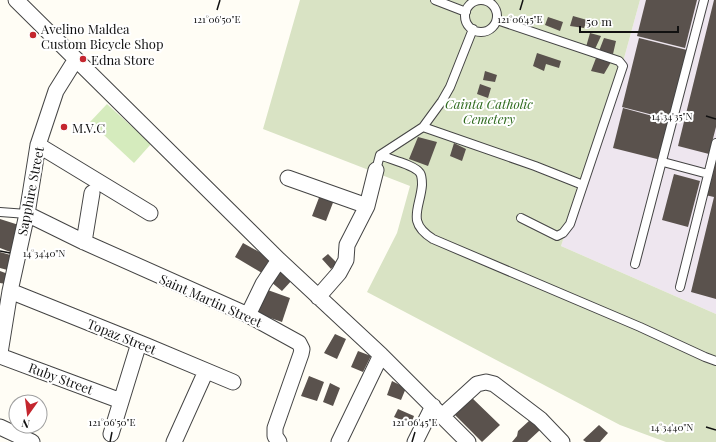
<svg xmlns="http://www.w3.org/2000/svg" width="716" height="442" font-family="'Playfair Display',serif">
<rect width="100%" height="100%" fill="#fffdf5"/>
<path fill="#eee6ef" d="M640,0H716V314L561,246L596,140L623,62Z"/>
<path fill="#d5ebbd" d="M107,104L151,144L134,163L90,122Z"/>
<path fill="#d9e3c4" d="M300,0H640L623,62L596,140L561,246L716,314V442H666L620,425L367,292L397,233L410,186L263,129Z"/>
<path fill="#5a524d" d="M646,0H697L685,48L637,36Z
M714,0H716V127L709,154L678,146Z
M520,15L536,19L534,25L519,21Z
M573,16L587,20L584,28L570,26Z
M548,17L563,22L560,31L545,25Z
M590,33L601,36L595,49L586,47Z
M604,38L616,41L613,54L599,51Z
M639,38L687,50L669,119L622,107Z
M537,53L561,61L559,68L546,64L544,71L533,66Z
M596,58L611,62L604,74L591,71Z
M485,71L497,75L495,82L483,80Z
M480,84L491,88L488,98L477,94Z
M623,108L671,121L661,160L613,148Z
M418,137L437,142L428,166L409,159Z
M454,143L466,149L462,161L450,156Z
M716,153V299L691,292L714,197L705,195Z
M674,174L700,181L688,227L662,220Z
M320,195L334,200L326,221L312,216Z
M0,219L22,226L13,253L0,248Z
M243,243L270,258L262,273L235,257Z
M0,252L14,256L11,271L0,268Z
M328,254L337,263L331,269L322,259Z
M282,270L293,279L282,291L271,282Z
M0,271L8,274L6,284L0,283Z
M265,289L290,298L282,322L256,313Z
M335,334L346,339L337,359L324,353Z
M358,351L371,356L363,372L351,367Z
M309,376L324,382L317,401L301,396Z
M392,381L406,388L401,400L387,395Z
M330,383L340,388L333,406L323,402Z
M469,395L500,425L482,442L452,412Z
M398,409L414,416L411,424L394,417Z
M530,420L540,430L527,442H512L517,436L518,431Z
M599,425L608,433L600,442H586L583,440Z"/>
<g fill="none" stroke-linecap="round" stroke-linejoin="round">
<g stroke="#444" stroke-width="10">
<path id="lane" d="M435,0L466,12
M465 16a16 16 0 1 1 32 0a16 16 0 1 1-32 0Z
M497,20L619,61L623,66L570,224L563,233L557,236L521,218
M423,127L535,166L583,185
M380,155C389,159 415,165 420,173C422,176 422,181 422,185C420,209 406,222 433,239L640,327L705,357L716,361
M663,162L708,174
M376,170L380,155L423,127L442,101L450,87L473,29
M0,212L27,214
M635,264L704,0
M680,287L716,143"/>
</g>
<g stroke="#444" stroke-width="17">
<path id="street" d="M16,0L279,260L381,355L468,442
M38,145L150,213
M288,178L367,206
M27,214L84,242L248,315L299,343L302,349L301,354L275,428V436L279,442
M84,242L92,193
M10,291L147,346L233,382
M318,297L339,273L346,260L347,245L367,206L376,170
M248,315L263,284L279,260
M0,353L10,291L27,214L38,145L56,91L76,59
M0,356L121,401
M442,416L477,384L486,382L494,384L540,419L562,442
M0,427L32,442
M111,434L139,343
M174,442L206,371
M339,442L381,355
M415,442L433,406"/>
</g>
<use href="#lane" stroke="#fff" stroke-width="8"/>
<use href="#street" stroke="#fff" stroke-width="15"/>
</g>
<path fill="none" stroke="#111" stroke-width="1.5" d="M217,10L220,0M520,10L523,0M706,116L716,119M0,251L10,253M706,427L716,430M110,442L112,432M412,442L415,432"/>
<g fill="#c4262e" stroke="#fff" stroke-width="1.5">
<circle cx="33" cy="35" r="4"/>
<circle cx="83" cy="59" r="4"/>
<circle cx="64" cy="127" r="4"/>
</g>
<g text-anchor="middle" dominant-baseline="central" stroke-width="4" stroke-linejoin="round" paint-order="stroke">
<g font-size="13" fill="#111" stroke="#fff" text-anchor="start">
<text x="41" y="28">Avelino Maldea<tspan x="41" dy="15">Custom Bicycle Shop</tspan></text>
<text x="91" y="59">Edna Store</text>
<text x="72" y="127">M.V.C</text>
</g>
<g font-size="13" font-style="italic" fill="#2f6b1f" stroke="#fff">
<text x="489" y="103">Cainta Catholic<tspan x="489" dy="15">Cemetery</tspan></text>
</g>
<g font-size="13" fill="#111" stroke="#fff">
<text transform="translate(30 191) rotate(-79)">Sapphire Street</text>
<text transform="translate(211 300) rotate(24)">Saint Martin Street</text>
<text transform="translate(122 336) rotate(22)">Topaz Street</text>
<text transform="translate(61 378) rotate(20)">Ruby Street</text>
</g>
</g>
<g font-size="10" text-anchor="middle" fill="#111" stroke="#fff" stroke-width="4" stroke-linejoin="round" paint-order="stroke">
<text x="217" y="23">121°06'50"E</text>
<text x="520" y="23">121°06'45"E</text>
<text x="672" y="120">14°34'35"N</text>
<text x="44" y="257">14°34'40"N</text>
<text x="112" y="426">121°06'50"E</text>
<text x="415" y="426">121°06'45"E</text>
<text x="672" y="431">14°34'40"N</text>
</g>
<g transform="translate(28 414) rotate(194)"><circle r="19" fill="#ffffff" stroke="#a0a0a0"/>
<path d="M0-3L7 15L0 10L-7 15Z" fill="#c4262e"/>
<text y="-6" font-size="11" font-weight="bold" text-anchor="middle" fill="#111111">N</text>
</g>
<path d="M580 26v6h98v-6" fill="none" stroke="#111111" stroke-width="2"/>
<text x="586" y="26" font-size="12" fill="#111111" stroke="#ffffff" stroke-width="3" paint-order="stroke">50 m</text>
</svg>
